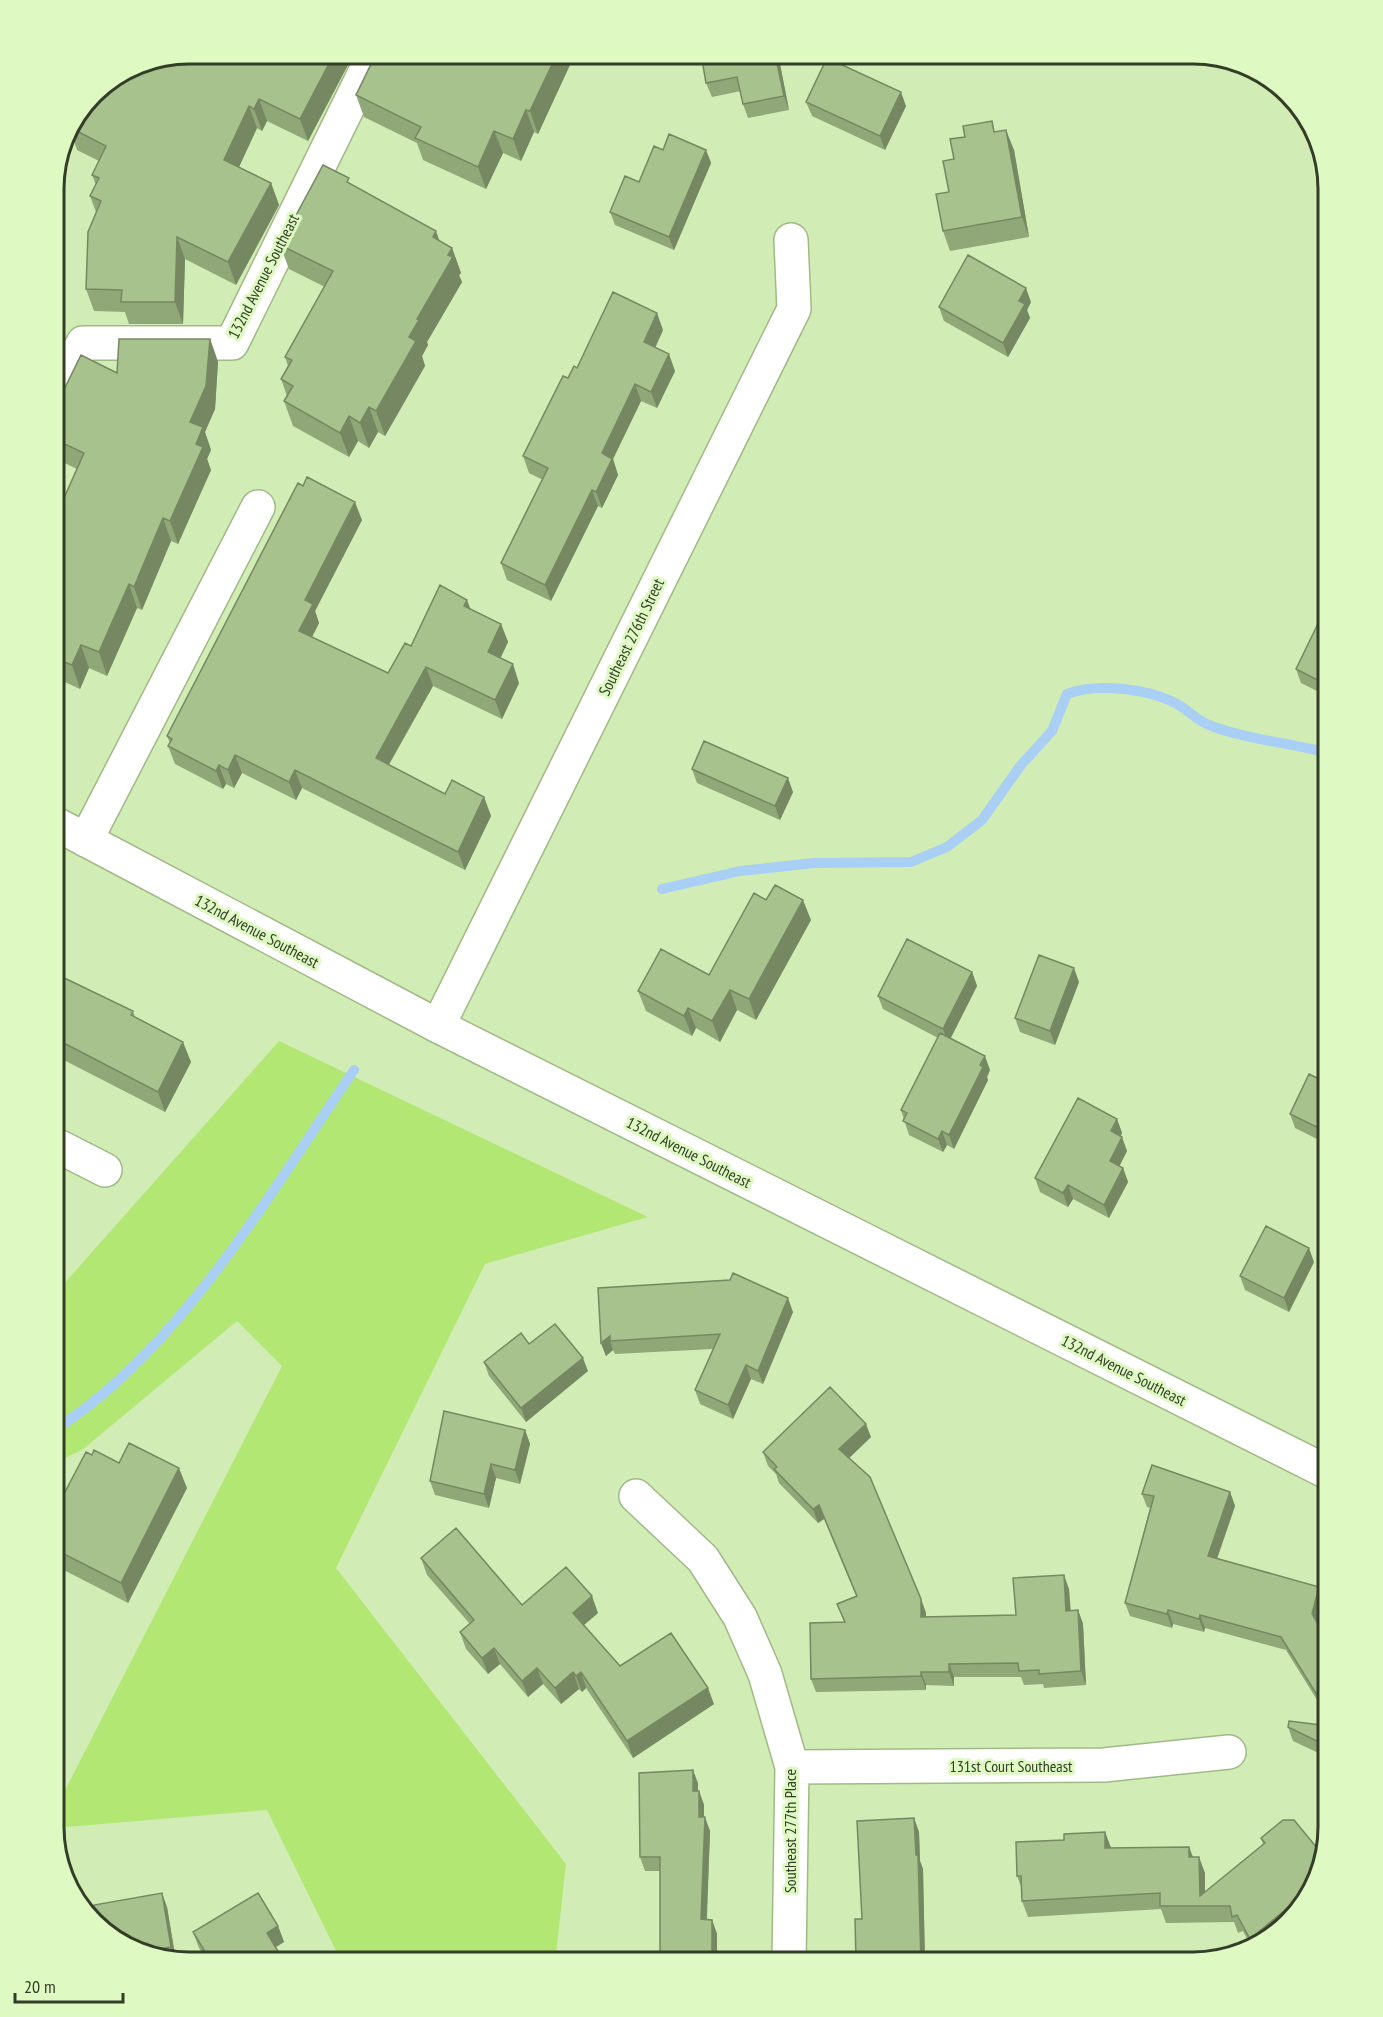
<svg xmlns="http://www.w3.org/2000/svg" width="1383" height="2017" font-family="'PT Sans Narrow',sans-serif">
<rect width="100%" height="100%" fill="#d1edb5"/>
<path fill="#b3e774" d="M279,1041L648,1217L485,1264L336,1568L566,1864L555,1963H342L267,1810L54,1828V1812L282,1366L237,1321L82,1450L54,1463V1295Z"/>
<g fill="none" stroke-linecap="round" stroke-linejoin="round">
<path stroke="#a9cff5" stroke-width="10" d="M662,889L740,871L814,863L911,862L947,847L982,820L1021,765L1052,731L1067,694C1098,682 1154,689 1182,707C1191,713 1198,721 1209,725C1242,738 1281,742 1316,750L1329,756
M54,1430C179,1352 271,1191 354,1070"/>
<g stroke="#a0ba85" stroke-width="36">
<path id="minor" d="M54,399L83,343H232L374,54
M86,840L258,507
M438,1026L794,309L791,240
M54,1144L105,1170
M636,1496L703,1559L740,1617L765,1674L792,1767L789,1963
M792,1767L1104,1765L1229,1752"/>
</g>
<g stroke="#a0ba85" stroke-width="36">
<path id="major" d="M54,823L438,1026L1329,1473"/>
</g>
<use href="#minor" stroke="#fff" stroke-width="33"/>
<use href="#major" stroke="#fff" stroke-width="33"/>
</g>
<path fill="#90a778" d="M575,54L538,134L534,132L521,161L503,153L486,189L423,160L417,143L364,117L356,95L379,57Z
M778,54L789,110L748,118L743,104L741,91L712,97L706,83Z
M350,61L308,141L267,121L262,131L257,128L239,167L271,183L279,205L236,285L185,259L183,324H129L125,312L94,311L86,289L96,212L90,196L96,185L92,175L99,161L77,150L70,129L94,94Z
M806,102L906,106L885,150L812,116Z
M996,132L1014,150L1029,237L950,251L943,231L954,159Z
M663,150H706L711,163L674,250L615,225L610,212L639,182Z
M351,184L440,241L452,248L461,273L459,275L462,282L427,342L428,345L422,356L425,366L385,436L378,432L369,448L358,441L349,457L293,426L284,401L287,396L281,379L288,366L285,357L325,287L289,269L280,245Z
M1031,302L1027,310L1030,318L1008,357L944,321L939,307Z
M663,330L655,348L675,371L657,408L641,401L613,459L618,475L602,508L598,506L551,601L507,580L501,563L543,480L529,473L523,456L568,378L577,368Z
M210,339L218,362L215,409L205,432L211,450L207,459L211,470L178,544L171,541L142,610L137,608L107,676L89,668L80,689L54,677V504L60,507L77,469L54,458V410L117,373Z
M362,520L315,611L319,623L312,637L388,673L411,646L471,609L501,624L508,642L500,658L519,683L502,719L433,686L389,765L445,794L484,797L491,816L465,870L302,788L296,800L242,773L234,788L226,784L223,789L175,764L168,746L170,743L167,736Z
M1329,601V697L1301,683L1296,669Z
M692,769L793,792L780,820L697,783Z
M766,900L811,920L756,1020L737,1010L720,1042L696,1028L692,1036L646,1011L638,991L709,975Z
M972,972L977,986L951,1038L990,1070L987,1077L988,1080L954,1149L947,1145L943,1152L909,1135L901,1110L938,1038L883,1009L878,996Z
M54,973L133,1011L135,1017L191,1062L165,1112L54,1055Z
M1079,982L1055,1045L1020,1032L1015,1018Z
M1329,1084V1145L1295,1128L1290,1114Z
M1117,1119L1122,1133L1121,1136L1127,1151L1119,1166L1123,1168L1128,1182L1109,1218L1073,1199L1068,1207L1040,1192L1035,1178Z
M1329,1237V1273L1327,1272L1320,1255Z
M1314,1262L1289,1312L1245,1290L1240,1276Z
M598,1288L793,1312L763,1384L751,1379L733,1419L700,1404L695,1390L713,1349L615,1354L613,1350L606,1356L601,1343Z
M529,1344L588,1371L526,1422L489,1376L484,1362Z
M525,1430L530,1444L520,1484L496,1478L489,1508L435,1495L430,1481Z
M871,1437L849,1458L921,1599L926,1613V1617L1016,1615L1069,1589L1071,1611L1078,1610L1083,1624L1086,1685L1044,1688L1043,1684L1024,1685L1021,1677H954V1686L926,1685V1690L816,1692L811,1679L844,1622L837,1604L856,1596L824,1519L818,1523L779,1483L776,1474L768,1466L763,1452Z
M92,1455L119,1463L187,1488L128,1603L54,1565V1513Z
M1230,1492L1235,1506L1217,1559L1324,1600L1318,1624L1329,1643V1705V1704L1322,1708L1286,1650L1205,1628L1204,1632L1173,1624L1172,1628L1130,1616L1125,1603L1150,1508L1147,1507L1142,1494Z
M421,1558L522,1605L598,1613L584,1625L620,1666L714,1704L633,1758L586,1688L582,1692L579,1689L561,1704L543,1684L528,1697L500,1664L488,1674L466,1649L460,1632L470,1624L427,1575Z
M1329,1726V1758L1293,1741L1288,1727Z
M698,1783V1791H699L704,1805V1817L710,1831L707,1920H712L717,1934V1963H660V1871H645L640,1857Z
M914,1818L919,1832L920,1861L923,1869L925,1963H857L856,1961L862,1919Z
M1283,1820L1261,1945L1251,1947L1243,1931L1238,1933L1234,1922L1166,1923L1161,1909L1028,1917L1022,1901V1889L1017,1876L1064,1840L1105,1832L1111,1848L1189,1847L1193,1857L1205,1873V1892L1263,1844L1261,1838Z
M167,1907L176,1961L115,1940Z
M278,1926L284,1942L275,1947L285,1963H208L199,1948L193,1932Z"/>
<path fill="#758862" d="M334,54H347L350,61L308,141L300,119Z
M557,54H575L538,134L530,111Z
M775,54H778L789,110L784,96Z
M901,92L906,106L885,150L880,136Z
M259,99L267,121L262,131L254,109Z
M249,106L257,128L232,182L224,160Z
M526,110L534,132L521,161L513,139Z
M1006,130L1014,150L1029,237L1022,217Z
M494,131L503,153L486,189L478,167Z
M706,150L711,163L674,250L669,237Z
M271,183L279,205L236,285L228,262Z
M436,231L445,256L433,237Z
M177,237L185,259L183,324L175,302Z
M452,248L461,273L459,275L462,282L427,342L428,345L422,356L425,366L385,436L376,411L409,337L417,319Z
M1026,288L1031,302L1027,310L1030,318L1008,357L1003,343L1019,301Z
M657,313L663,330L650,359L644,342Z
M210,339L218,362L215,409L205,432L211,450L207,459L211,470L178,544L170,521L190,422Z
M669,354L675,371L657,408L651,392Z
M635,384L641,401L613,459L618,475L602,508L596,492L602,453Z
M369,407L378,432L369,448L360,423Z
M349,416L358,441L349,457L340,433Z
M592,490L598,506L551,601L545,585Z
M355,502L362,520L315,611L319,623L306,649L299,631L305,600Z
M163,518L171,541L142,610L134,587Z
M129,584L137,608L107,676L99,652Z
M467,600L474,618L464,606Z
M501,624L508,642L495,670L488,652Z
M81,645L89,668L80,689L72,665Z
M513,664L519,683L502,719L495,700Z
M426,667L433,686L382,776L376,758Z
M235,755L242,773L234,788L228,770Z
M219,765L226,784L223,789L216,771Z
M295,770L302,788L296,800L289,782Z
M788,778L793,792L780,820L775,806Z
M484,797L491,816L465,870L458,852Z
M803,900L811,920L756,1020L749,999Z
M1074,968L1079,982L1055,1045L1050,1031Z
M972,972L977,986L948,1043L943,1029Z
M730,990L737,1010L720,1042L712,1021Z
M688,1008L696,1028L692,1036L684,1016Z
M183,1042L191,1062L165,1112L158,1092Z
M985,1056L990,1070L987,1077L988,1080L954,1149L949,1135Z
M1117,1119L1122,1133L1116,1145L1111,1131Z
M942,1131L947,1145L943,1152L938,1139Z
M1122,1137L1127,1151L1115,1175L1110,1161Z
M1123,1168L1128,1182L1109,1218L1104,1205Z
M1068,1185L1073,1199L1068,1207L1063,1193Z
M1309,1248L1314,1262L1289,1312L1284,1298Z
M788,1298L793,1312L763,1384L758,1371Z
M610,1336V1341L613,1350L606,1356L601,1343Z
M583,1358L588,1371L526,1422L521,1408Z
M746,1365L751,1379L733,1419L728,1405Z
M866,1424L871,1437L844,1463L839,1449Z
M525,1430L530,1444L520,1484L515,1470Z
M491,1464L496,1478L489,1508L484,1494Z
M179,1468L187,1488L128,1603L121,1583Z
M1230,1492L1235,1506L1213,1570L1208,1556Z
M819,1505L824,1519L818,1523L813,1509Z
M1064,1575L1069,1589L1071,1625L1066,1611Z
M1319,1587L1324,1600L1317,1627L1312,1614Z
M592,1596L598,1613L579,1629L573,1613Z
M921,1599L926,1613V1630L921,1617Z
M1078,1610L1083,1624L1086,1685L1081,1671Z
M1168,1610L1173,1624L1172,1628L1167,1614Z
M1200,1615L1205,1628L1204,1632L1199,1619Z
M494,1648L500,1664L488,1674L482,1658Z
M949,1664L954,1677V1686L949,1672Z
M537,1668L543,1684L528,1697L522,1681Z
M573,1672L579,1689L561,1704L555,1688Z
M581,1672L586,1688L582,1692L576,1676Z
M921,1672L926,1685V1690L921,1676Z
M708,1688L714,1704L633,1758L627,1741Z
M1324,1690L1329,1704L1322,1708L1317,1695Z
M54,1719L59,1733L54,1743Z
M693,1770L698,1783V1805L693,1791Z
M699,1791L704,1805V1831L699,1817Z
M705,1817L710,1831L706,1933L701,1919Z
M914,1818L919,1832L920,1861L923,1869L925,1963H921Z
M1105,1832L1111,1848H1105Z
M1189,1847L1195,1863L1189,1857Z
M1199,1857L1205,1873V1906L1200,1896Z
M1313,1887L1311,1895L1261,1945L1253,1947L1250,1939Z
M162,1893L167,1907L176,1961L171,1947Z
M712,1920L717,1934V1963H712Z
M278,1926L284,1942L273,1949L267,1933Z"/>
<path fill="#a7c28c" stroke="#758862" stroke-width="1.5" d="M190,54H334L300,119L259,99L254,109L249,106L224,160L271,183L228,262L177,237L175,302H121L122,290L86,289L88,232L101,201L90,196L99,178L92,175L106,146L71,128L94,94L138,64Z
M380,54H557L530,111L526,110L513,139L494,131L478,167L415,138L421,127L356,95L375,56L379,57Z
M701,54H775L784,96L743,104L737,77L706,83Z
M827,58L901,92L880,136L806,102Z
M992,121L994,132L1006,130L1022,217L943,231L936,194L949,192L943,161L954,159L950,139L965,137L963,126Z
M669,134L706,150L669,237L610,212L625,176L639,182L654,146L663,150Z
M323,165L349,178L347,182L436,231L433,237L452,248L448,255L453,257L417,319L419,320L409,337L416,341L376,411L369,407L360,423L349,416L340,433L284,401L293,386L281,379L292,360L285,357L333,271L280,245Z
M968,255L1026,288L1019,301L1025,304L1003,343L939,307Z
M613,292L657,313L644,342L669,354L651,392L635,384L602,453L612,459L596,492L592,490L545,585L501,563L548,468L523,456L563,376L568,378L574,366L577,368Z
M119,339H210L206,386L190,422L203,427L196,444L203,447L170,521L163,518L134,587L129,584L99,652L81,645L72,665L54,658V504L60,507L84,453L54,439V410L81,355L117,373Z
M307,477L355,502L305,600L313,604L299,631L388,673L405,643L411,646L440,585L467,600L464,606L501,624L488,652L513,664L495,700L426,667L376,758L445,794L452,780L484,797L458,852L295,770L289,782L235,755L228,770L219,765L216,771L168,746L172,739L167,736L298,483L303,486Z
M1329,601V686L1296,669Z
M704,741L788,778L775,806L692,769Z
M775,885L803,900L749,999L730,990L712,1021L688,1008L684,1016L638,991L661,949L709,975L754,893L766,900Z
M907,939L972,972L943,1029L878,996Z
M1039,955L1074,968L1050,1031L1015,1018Z
M54,973L133,1011L131,1015L183,1042L158,1092L54,1038Z
M940,1033L985,1056L980,1065L983,1067L949,1135L942,1131L938,1139L903,1121L907,1113L901,1110Z
M1309,1074L1329,1084V1133L1290,1114Z
M1078,1098L1117,1119L1111,1131L1122,1137L1110,1161L1123,1168L1104,1205L1068,1185L1063,1193L1035,1178Z
M1266,1226L1309,1248L1284,1298L1240,1276Z
M1329,1237V1259L1320,1255Z
M733,1273L788,1298L758,1371L746,1365L728,1405L695,1390L720,1334L610,1341V1336L601,1343L598,1288L730,1280Z
M555,1324L583,1358L521,1408L484,1362L521,1333L529,1344Z
M830,1387L866,1424L839,1449L870,1477L921,1599V1617L1016,1615L1013,1578L1064,1575L1066,1611L1078,1610L1081,1671L1039,1674V1670L1019,1671L1018,1663L949,1664V1672H921V1676L811,1679L810,1623L845,1622L837,1604L857,1596L819,1505L813,1509L774,1469L777,1467L763,1452Z
M444,1411L525,1430L515,1470L491,1464L484,1494L430,1481Z
M129,1443L179,1468L121,1583L54,1549V1513L86,1452L92,1455L94,1450L119,1463Z
M1152,1465L1230,1492L1208,1556L1319,1587L1312,1614L1329,1643V1699L1324,1690L1317,1695L1281,1637L1200,1615L1199,1619L1168,1610L1167,1614L1125,1603L1154,1496L1142,1494Z
M456,1528L522,1605L566,1567L592,1596L573,1613L620,1666L671,1633L708,1688L627,1741L581,1672L576,1676L573,1672L555,1688L537,1668L522,1681L494,1648L482,1658L460,1632L474,1620L421,1558Z
M1289,1721L1329,1726V1747L1288,1727Z
M693,1770V1791H699V1817H705L701,1919L712,1920V1963H660V1857H640L639,1773Z
M914,1818L916,1855H918L921,1963H864V1960L856,1961L855,1919H862L857,1821Z
M1283,1820H1294L1322,1854L1313,1887L1250,1939L1237,1915L1232,1917L1230,1906H1160V1893L1022,1901L1021,1876H1017L1016,1842L1064,1840V1834L1105,1832V1848L1189,1847V1857H1199L1200,1896L1265,1843L1261,1838Z
M162,1893L171,1947L147,1951L115,1940L96,1920L94,1905Z
M258,1893L278,1926L267,1933L285,1963H212L193,1932Z"/>
<g text-anchor="middle" dominant-baseline="central" stroke-width="6" stroke-linejoin="round" paint-order="stroke">
<g font-size="16" fill="#333d27" stroke="#defac2">
<text transform="translate(263 276) rotate(-63)">132nd Avenue Southeast</text>
<text transform="translate(631 637) rotate(-64)">Southeast 276th Street</text>
<text transform="translate(257 931) rotate(28)">132nd Avenue Southeast</text>
<text transform="translate(689 1152) rotate(27)">132nd Avenue Southeast</text>
<text transform="translate(1124 1370) rotate(27)">132nd Avenue Southeast</text>
<text x="1011" y="1766">131st Court Southeast</text>
<text transform="translate(790 1831) rotate(-90)">Southeast 277th Place</text>
</g>
</g>
<path d="M0 0H1383V2017H0ZM189 64H1193A125 125 0 0 1 1318 189V1827A125 125 0 0 1 1193 1952H189A125 125 0 0 1 64 1827V189A125 125 0 0 1 189 64Z" fill="#defac2" fill-rule="evenodd"/>
<path fill="none" stroke="#333d27" stroke-width="3" d="M189 64H1193A125 125 0 0 1 1318 189V1827A125 125 0 0 1 1193 1952H189A125 125 0 0 1 64 1827V189A125 125 0 0 1 189 64Z"/>
<path d="M15 1993v9h108v-9" fill="none" stroke="#333d27" stroke-width="3"/>
<text x="24" y="1993" font-size="18" fill="#333d27" stroke="#defac2" stroke-width="4.5" paint-order="stroke">20 m</text>
</svg>
